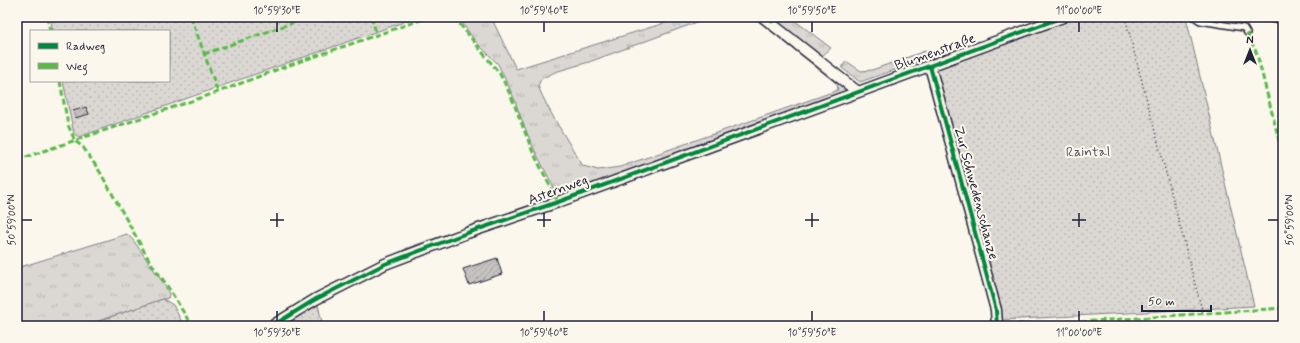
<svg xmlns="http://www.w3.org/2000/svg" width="1300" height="343" font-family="Mynerve,sans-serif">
<defs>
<pattern id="grass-tufts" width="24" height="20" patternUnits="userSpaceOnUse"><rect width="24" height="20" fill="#dbd8d3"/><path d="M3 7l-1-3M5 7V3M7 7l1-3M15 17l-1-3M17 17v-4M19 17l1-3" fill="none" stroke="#bcb9b6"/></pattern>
<pattern id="garden-dots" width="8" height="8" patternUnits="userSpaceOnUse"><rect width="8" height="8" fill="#dbd8d3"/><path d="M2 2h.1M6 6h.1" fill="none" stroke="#bcb9b6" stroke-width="1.8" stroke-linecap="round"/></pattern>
<pattern id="building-hatch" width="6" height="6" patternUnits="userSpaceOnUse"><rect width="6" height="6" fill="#c6c2c0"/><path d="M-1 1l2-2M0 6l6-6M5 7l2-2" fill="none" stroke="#aaa6a6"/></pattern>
</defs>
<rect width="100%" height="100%" fill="#fbf7ec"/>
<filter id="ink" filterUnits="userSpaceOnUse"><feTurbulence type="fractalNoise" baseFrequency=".025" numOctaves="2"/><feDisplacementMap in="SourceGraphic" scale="8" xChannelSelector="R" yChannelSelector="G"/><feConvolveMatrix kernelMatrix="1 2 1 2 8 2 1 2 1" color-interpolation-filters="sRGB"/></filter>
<g filter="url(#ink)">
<path fill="url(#grass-tufts)" stroke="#7e7d87" d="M458,17H491L516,69L684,17H711L589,62L555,72L541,79L538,86C550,115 567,139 583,166L598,170L620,167L838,90L837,84L831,79L753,17H758L848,90L846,93L799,108L603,180L590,184L585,182C576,190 568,193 556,192L532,145L519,113L514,98L498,64L475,41Z
M772,17H790L831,48L822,56Z
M925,51L935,56L860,82L842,68L846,61L861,71L872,70Z
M127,234L133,240L164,284L169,294L168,298L163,299L84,326H17V268Z"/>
<path fill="url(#garden-dots)" stroke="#7e7d87" d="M50,17H418L216,88L79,137L74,134L63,81H169V31H53Z
M1079,17H1186L1254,306L1002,320L935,68Z
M163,299L173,305L184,326H84Z
M318,305L323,326H280Z"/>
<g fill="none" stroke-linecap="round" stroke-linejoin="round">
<path stroke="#787681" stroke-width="2.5" d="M1017,29L1047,17
M916,66L960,50
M776,117L824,99
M396,255L407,249L458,231
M277,317L302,302
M263,326L271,321"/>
</g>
<path fill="url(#building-hatch)" stroke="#22223b" d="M86,107L89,114L75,118L73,111Z
M497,258L502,274L469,285L463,269Z"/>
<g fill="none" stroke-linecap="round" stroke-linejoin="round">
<g stroke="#22223b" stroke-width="8">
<path id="lane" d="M1194,17L1200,21L1244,28L1247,33"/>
</g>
<g stroke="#22223b" stroke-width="13">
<path id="street" d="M763,17L858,92
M1273,17L1283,18
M930,66L996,310L997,326
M272,326L316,299L385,264L467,233L558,202L1063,17"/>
</g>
<path stroke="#22223b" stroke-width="1.5" stroke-dasharray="1 3" stroke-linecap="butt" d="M1125,17L1203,314"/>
<use href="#lane" stroke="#fbf7ec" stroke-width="5"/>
<use href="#street" stroke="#fbf7ec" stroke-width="10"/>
<path stroke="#58b947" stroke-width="3" stroke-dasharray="6 3" stroke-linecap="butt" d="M47,17L50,31
M191,17L218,92
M371,17L377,35
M454,17L500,74L511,96L532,150L558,202
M771,23L776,17
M1247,33L1257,54L1281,148
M204,54L309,17
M60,81L68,125L75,141L83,147L100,172L149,260L166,284L192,326
M17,160L218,92L284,67L429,17
M1009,326L1019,324L1065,323L1283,308"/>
<g stroke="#fbf7ec" stroke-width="6">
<path id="cycleway" d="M930,66L996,310L997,326
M272,326L316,299L385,264L467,233L558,202L1063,17"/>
</g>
<use href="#cycleway" stroke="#00873e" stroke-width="4"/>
</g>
</g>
<path fill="none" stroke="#22223b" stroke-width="1.5" d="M277,22V32M544,22V32M812,22V32M1079,22V32M277,213V227M544,213V227M812,213V227M1079,213V227M22,220H32M270,220H284M537,220H551M805,220H819M1072,220H1086M1268,220H1278M277,311V321M544,311V321M812,311V321M1079,311V321"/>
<g text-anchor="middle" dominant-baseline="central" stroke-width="4" stroke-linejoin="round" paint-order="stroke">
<g font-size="14" fill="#22223b" stroke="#fbf7ec">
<text transform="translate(935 52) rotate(-20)">Blumenstraße</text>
<text transform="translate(558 190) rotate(-20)">Asternweg</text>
<text transform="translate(976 193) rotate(75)">Zur Schwedenschanze</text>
</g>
<g font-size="14" fill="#505061" stroke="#fbf7ec">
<text x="1088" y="152">Raintal</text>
</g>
</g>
<rect width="1300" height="343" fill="none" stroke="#fbf7ec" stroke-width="44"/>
<rect x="30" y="30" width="140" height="52" fill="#fbf7ec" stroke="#a4a2a5"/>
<rect x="38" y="43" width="20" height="6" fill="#00873e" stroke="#a4a2a5"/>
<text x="66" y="50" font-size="12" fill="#22223b">Radweg</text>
<rect x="38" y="63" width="20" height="6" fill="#58b947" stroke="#a4a2a5"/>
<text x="66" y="70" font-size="12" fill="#22223b">Weg</text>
<g transform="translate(1250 50)" stroke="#fbf7ec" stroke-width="3" paint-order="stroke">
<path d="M0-3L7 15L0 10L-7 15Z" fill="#22223b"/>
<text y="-6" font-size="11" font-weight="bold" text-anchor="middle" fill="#22223b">N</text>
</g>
<path d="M1142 305v6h69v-6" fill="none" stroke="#22223b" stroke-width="2"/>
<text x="1148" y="305" font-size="12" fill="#22223b" stroke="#fbf7ec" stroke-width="3" paint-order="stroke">50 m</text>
<rect x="22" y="22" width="1256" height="299" fill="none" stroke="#22223b" stroke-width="1.5"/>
<g font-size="10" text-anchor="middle" fill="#22223b">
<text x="277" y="14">10°59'30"E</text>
<text x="544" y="14">10°59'40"E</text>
<text x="812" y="14">10°59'50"E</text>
<text x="1079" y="14">11°00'00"E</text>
<text transform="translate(11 220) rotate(-90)" y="4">50°59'00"N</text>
<text transform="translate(1289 220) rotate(-90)" y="4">50°59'00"N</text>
<text x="277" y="336">10°59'30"E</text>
<text x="544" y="336">10°59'40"E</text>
<text x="812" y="336">10°59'50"E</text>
<text x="1079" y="336">11°00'00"E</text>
</g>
</svg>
